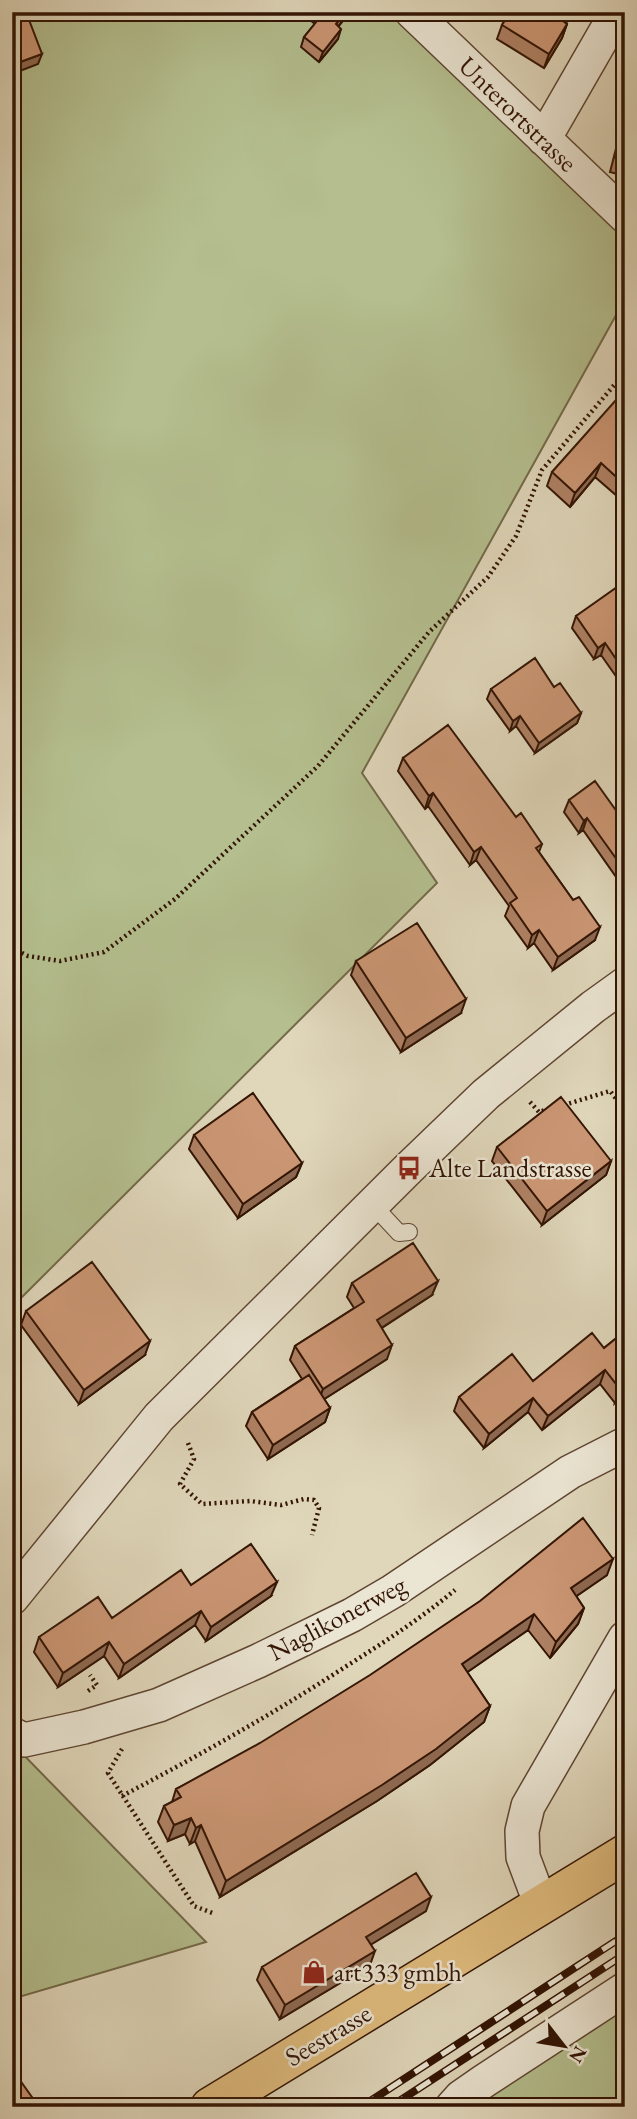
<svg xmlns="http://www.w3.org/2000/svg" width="637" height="2119" font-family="'EB Garamond',serif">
<rect width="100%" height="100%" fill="#e0d7bb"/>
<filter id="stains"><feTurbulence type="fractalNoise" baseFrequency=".00286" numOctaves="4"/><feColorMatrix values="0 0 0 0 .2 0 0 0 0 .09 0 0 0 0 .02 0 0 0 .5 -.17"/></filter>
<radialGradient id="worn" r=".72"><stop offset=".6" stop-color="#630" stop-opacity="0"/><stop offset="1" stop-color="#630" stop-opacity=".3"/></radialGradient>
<path fill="#b4be8e" stroke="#736949" stroke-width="2" d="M12,12H397L625,230V299L362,773L437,883L12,1307Z
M12,1743L206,1942L12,1999Z
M625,1989V2107H452Z"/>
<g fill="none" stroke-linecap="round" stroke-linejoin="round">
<g stroke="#5e4532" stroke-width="18">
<path id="service" d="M372,1204L399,1233L409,1232"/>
</g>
<g stroke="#5e4532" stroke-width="36">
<path id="minor" d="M412,12L625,216
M544,139L617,12
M12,1598L159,1417L409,1168L486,1094L593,1007L625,984
M12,1734L24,1740L84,1727L159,1705L258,1661L352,1615L393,1591L570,1472L625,1444
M541,1905L523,1857L522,1831L528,1806L625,1638
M452,2107L461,2097L484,2081L625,1989"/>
</g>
<g stroke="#321404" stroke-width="41">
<path id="primary" d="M210,2107L625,1854"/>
</g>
<path stroke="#321404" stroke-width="4.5" stroke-dasharray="2 3.5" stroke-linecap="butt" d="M12,948L28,956L60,961L104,952L175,899L318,766L429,632L488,577L516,536L542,470L621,377L625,366
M530,1102L539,1112L545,1110
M564,1105L610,1091L625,1110
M188,1443L194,1459L180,1484L202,1504L250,1501L281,1505L304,1499L314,1500L319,1508L312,1535
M88,1691L97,1685L90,1675
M122,1749L108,1773L194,1906L215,1914
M122,1796C198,1756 273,1714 345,1667C383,1643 420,1619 455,1590"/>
<use href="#service" stroke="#ebe5d3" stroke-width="16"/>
<use href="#minor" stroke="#ebe5d3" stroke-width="33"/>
<use href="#primary" stroke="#e0bc7e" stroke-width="38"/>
<g stroke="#321404" stroke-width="8">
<path id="rail" d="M361,2107L625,1935
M390,2107L625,1954"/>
</g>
<use href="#rail" stroke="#ebe5d3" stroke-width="5" stroke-dasharray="16" stroke-linecap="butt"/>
</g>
<path fill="#af8164" stroke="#321404" stroke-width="2" d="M300,12H350L338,27V39L319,62L301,47L304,37L315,24Z
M510,12H573L566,23L567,24L562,38L544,68L497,39L502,25Z
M625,113V176L610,172Z
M625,392V503L595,477L570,507L547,486L552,472Z
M625,593V689L601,655L594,659L572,628L576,616Z
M554,687L581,713L577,723L535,753L516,726L510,731L487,699L491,689Z
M403,758L516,817L542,844L539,852L573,900L595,940L553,970L534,943L528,948L505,916L509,906L476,860L470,865L428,806L425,809L398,771Z
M569,800L625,823V881L621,884L583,830L579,833L564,812Z
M356,961L461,1013L401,1052L351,975Z
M194,1135L302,1163L296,1177L238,1218L189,1149Z
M497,1147L611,1161L606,1175L542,1225L492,1161Z
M352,1283L432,1295L382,1328L387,1359L324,1399L330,1408L325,1422L268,1459L246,1426L252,1412L302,1379L290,1360L295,1346L354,1308L347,1297Z
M26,1311L145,1355L79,1404L21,1325Z
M625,1331V1395L615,1403L600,1384L542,1430L528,1412L484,1448L454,1411L459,1397L533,1381L604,1348Z
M607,1575L576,1596L584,1608L578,1624L550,1658L528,1630L467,1672L490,1706L484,1722L430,1765L377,1801L220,1897L195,1841L190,1844L185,1834L168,1841L158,1822L164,1806L172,1802L176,1789Z
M191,1585L271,1596L206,1641L195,1625L119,1678L104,1656L58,1687L34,1652L39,1637L112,1618Z
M426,1911L371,1944L370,1965L280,2019L257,1980L262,1967Z"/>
<path fill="#8e6951" stroke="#321404" stroke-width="2" d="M345,12H350L332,34L336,24Z
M569,12H573L558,35L563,21Z
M567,24L562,38L544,68L549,54Z
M341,29L338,39L319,62L323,52Z
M42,54L38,64L12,74V65Z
M601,463L595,477L570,507L575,493Z
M605,643L601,655L594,659L598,648Z
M581,713L577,723L535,753L539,743Z
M520,716L516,726L510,731L513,721Z
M433,793L428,806L425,809L429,796Z
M587,818L583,830L579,833L584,821Z
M481,847L476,860L470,865L474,852Z
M625,872V881L621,884Z
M600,927L595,940L553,970L558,957Z
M539,930L534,943L528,948L532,935Z
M466,999L461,1013L401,1052L406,1038Z
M611,1161L606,1175L542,1225L547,1211Z
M302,1163L296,1177L238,1218L243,1204Z
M438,1281L432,1295L372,1334L377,1320Z
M150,1341L145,1355L79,1404L84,1390Z
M392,1345L387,1359L318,1403L323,1389Z
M605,1370L600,1384L542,1430L548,1416Z
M625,1385V1395L615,1403L620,1389Z
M533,1398L528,1412L484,1448L489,1434Z
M330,1408L325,1422L268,1459L273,1445Z
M613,1559L607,1575L565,1604L571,1588Z
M277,1582L271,1596L206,1641L211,1627Z
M584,1608L578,1624L550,1658L556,1642Z
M201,1611L195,1625L119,1678L124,1664Z
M534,1614L528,1630L456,1680L462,1664Z
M109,1642L104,1656L58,1687L63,1673Z
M490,1706L484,1722L430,1765L377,1801L220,1897L226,1881Z
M191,1818L185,1834L168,1841L174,1825Z
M201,1825L195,1841L190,1844L196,1828Z
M431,1897L426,1911L362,1950L366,1937Z
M375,1951L370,1965L280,2019L285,2005Z"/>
<path fill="#cb9674" stroke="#321404" stroke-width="2" d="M15,12H26L42,54L12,65V13Z
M316,12H345L336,24L341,29L323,52L304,37L321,16Z
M510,12H569L563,21L567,24L549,54L502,25Z
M625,120V160L615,158Z
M624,391L625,392V485L601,463L575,493L552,472Z
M620,585L625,593V672L605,643L598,648L576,616Z
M535,658L554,687L560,683L581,713L539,743L520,716L513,721L491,689Z
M448,725L516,817L521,813L542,844L536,848L573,900L579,897L600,927L558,957L539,930L532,935L510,903L517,898L481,847L474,852L433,793L429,796L403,758Z
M595,781L625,823V871L587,818L584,821L569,800Z
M417,923L466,999L406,1038L356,961Z
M253,1093L302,1163L243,1204L194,1135Z
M561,1097L611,1161L547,1211L497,1147Z
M413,1243L438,1281L377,1320L392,1345L323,1389L295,1346L364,1302L352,1283Z
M92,1262L150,1341L84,1390L26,1311Z
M625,1331V1385L620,1389L605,1370L548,1416L533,1398L489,1434L459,1397L512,1354L533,1381L592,1333L604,1348Z
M309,1375L330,1408L273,1445L252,1412Z
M583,1518L613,1559L571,1588L584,1608L556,1642L534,1614L462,1664L490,1706L436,1749L382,1785L226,1881L201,1825L196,1828L191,1818L174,1825L164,1806L181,1797L176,1789L260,1743L370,1675L480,1601Z
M251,1544L277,1582L211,1627L201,1611L124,1664L109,1642L63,1673L39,1637L98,1597L112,1618L181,1570L191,1585Z
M416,1873L431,1897L366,1937L375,1951L285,2005L262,1967Z
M12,2069L39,2107H12Z"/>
<defs>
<g id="bus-bare" transform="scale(1.89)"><path d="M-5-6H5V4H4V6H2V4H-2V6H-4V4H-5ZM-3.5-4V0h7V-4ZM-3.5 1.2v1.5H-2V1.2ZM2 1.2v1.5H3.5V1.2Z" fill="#8f2418" stroke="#ebe5d3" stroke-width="2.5" paint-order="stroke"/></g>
<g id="shop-bare" transform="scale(1.89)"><path d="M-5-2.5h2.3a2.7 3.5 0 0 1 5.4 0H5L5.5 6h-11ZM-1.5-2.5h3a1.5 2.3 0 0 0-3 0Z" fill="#8f2418" stroke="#ebe5d3" stroke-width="2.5" paint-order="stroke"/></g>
</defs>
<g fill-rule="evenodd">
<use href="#bus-bare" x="409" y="1168"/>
<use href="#shop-bare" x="314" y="1972"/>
</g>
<g text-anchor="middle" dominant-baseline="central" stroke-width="5" stroke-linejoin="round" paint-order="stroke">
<g font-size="26" fill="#321404" stroke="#ebe5d3">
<text transform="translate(518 114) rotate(44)">Unterortstrasse</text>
<text transform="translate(337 1618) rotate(-28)">Naglikonerweg</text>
<text transform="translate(328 2035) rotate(-31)">Seestrasse</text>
</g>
<g font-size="26" fill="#321404" stroke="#ebe5d3" text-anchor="start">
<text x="429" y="1168">Alte Landstrasse</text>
<text x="334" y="1972">art333 gmbh</text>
</g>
</g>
<rect width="637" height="2119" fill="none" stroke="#e0d7bb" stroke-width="42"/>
<rect x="14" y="14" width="609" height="2091" fill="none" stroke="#321404" stroke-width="3.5"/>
<rect x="21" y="21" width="595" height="2077" fill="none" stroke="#321404" stroke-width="2"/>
<g transform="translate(564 2046) rotate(121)" stroke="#ebe5d3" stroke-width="5" paint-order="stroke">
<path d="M0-5L12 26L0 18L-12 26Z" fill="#321404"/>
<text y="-10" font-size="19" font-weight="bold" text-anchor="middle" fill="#321404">N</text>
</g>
<rect width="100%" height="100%" filter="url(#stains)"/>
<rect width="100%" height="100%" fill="url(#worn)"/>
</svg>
